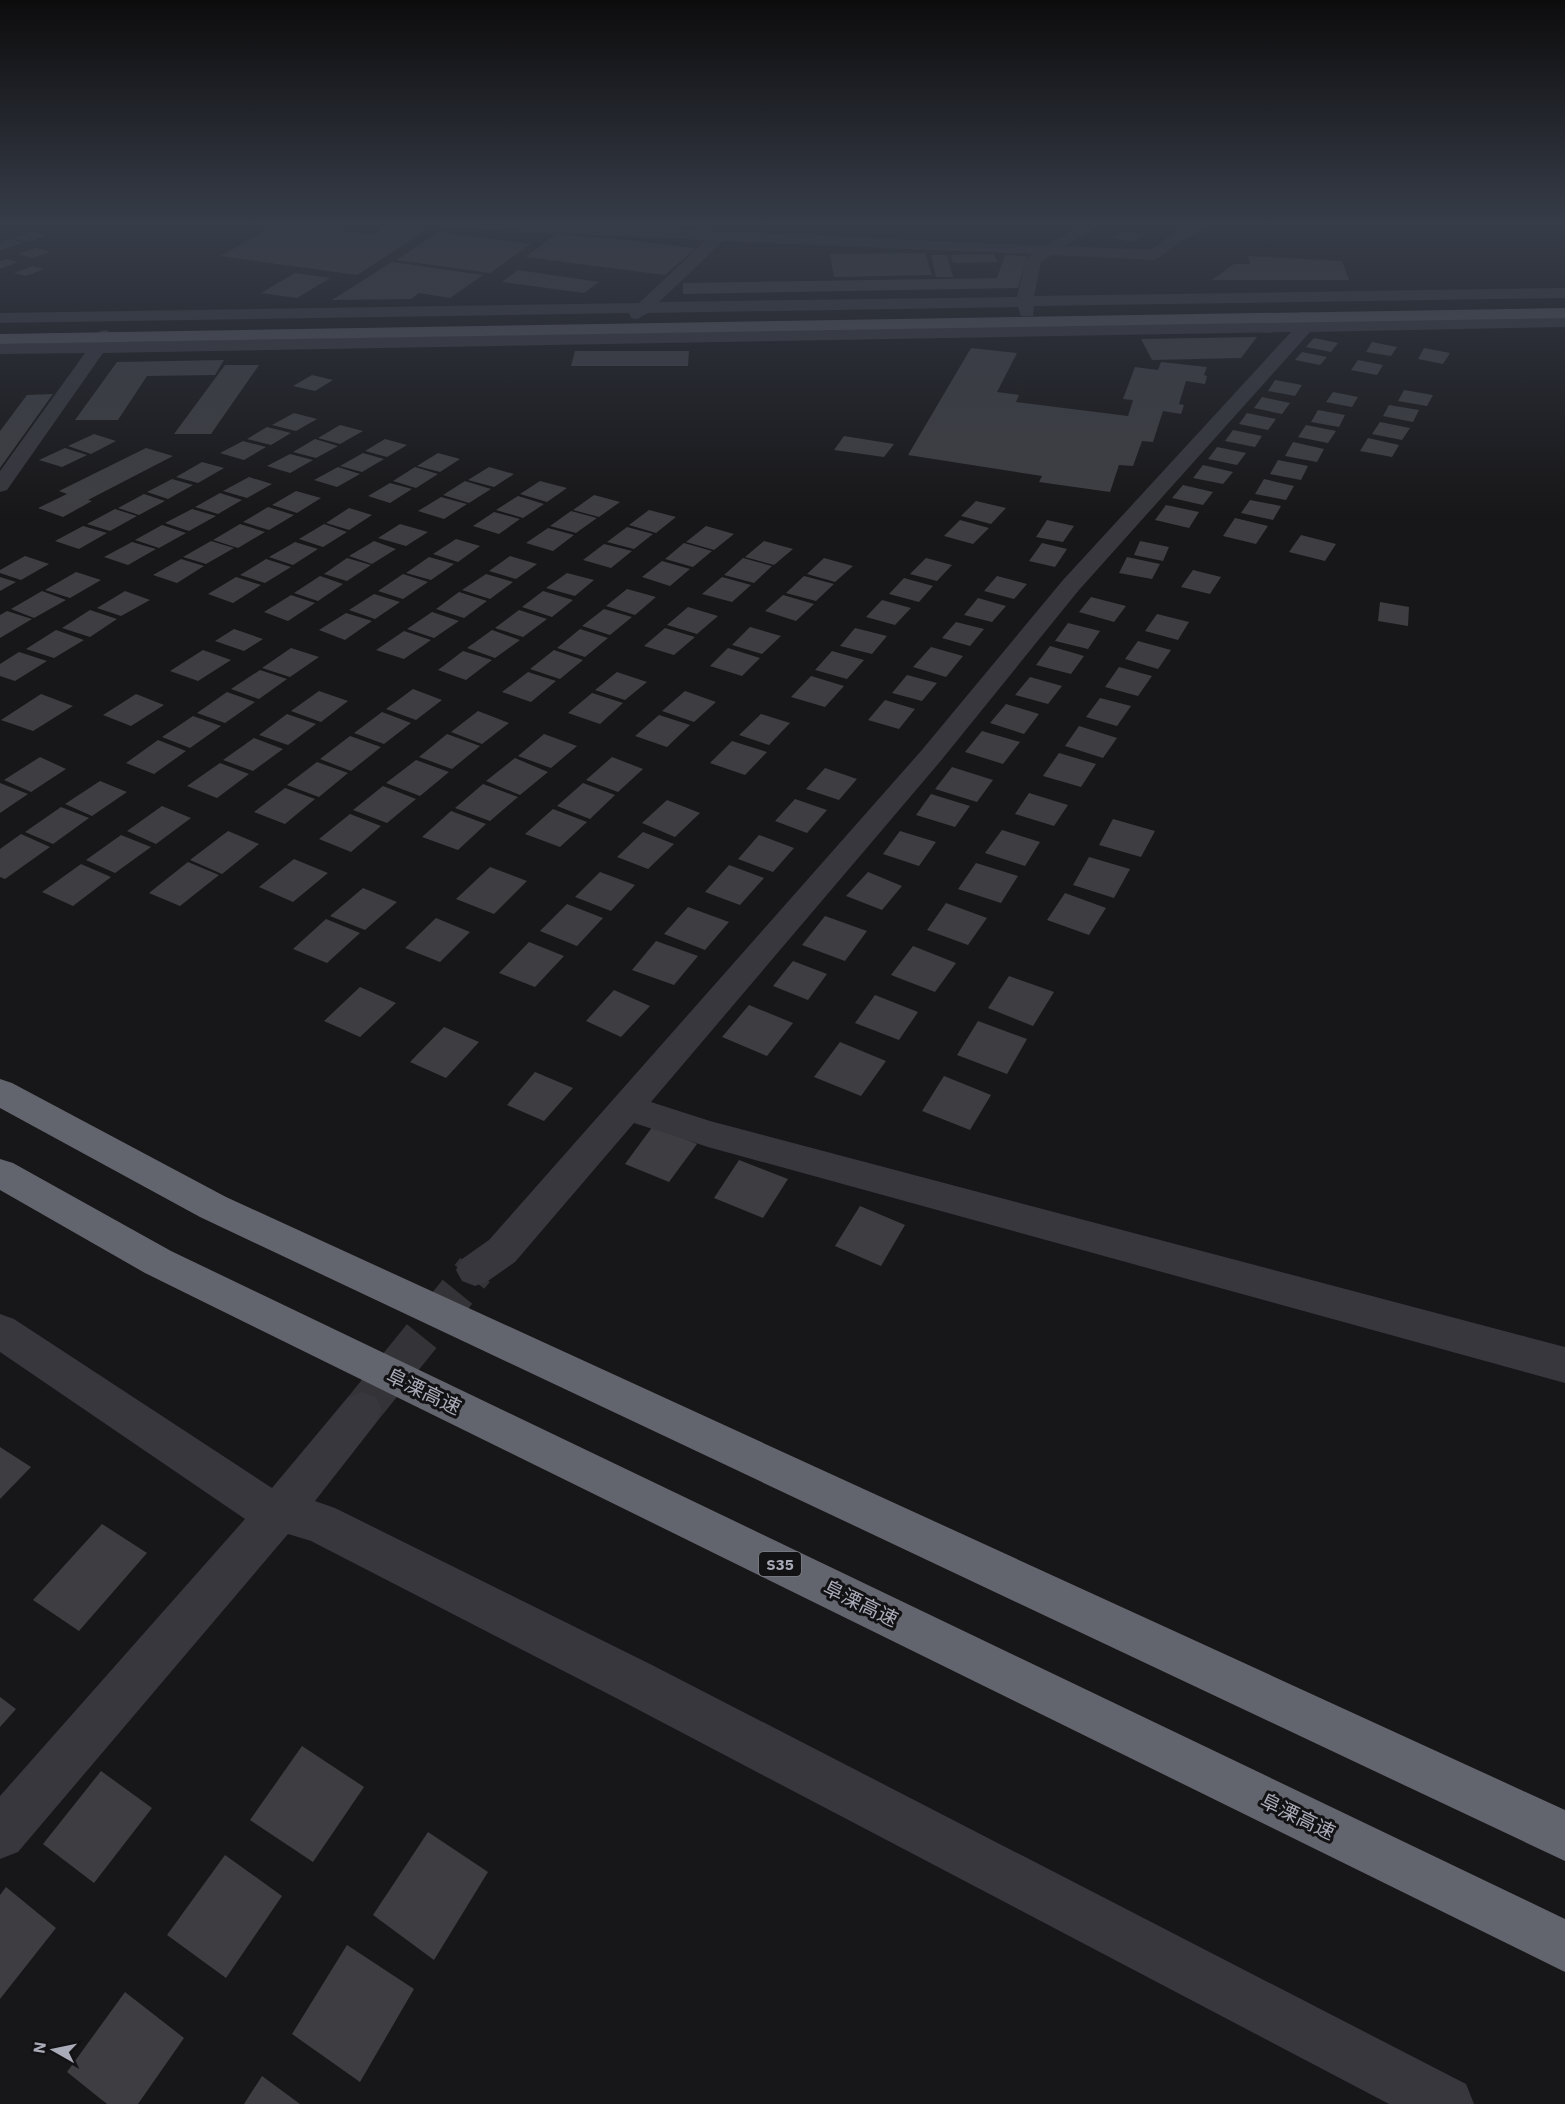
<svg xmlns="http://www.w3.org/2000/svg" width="1565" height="2104" font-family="'IBM Plex Sans','Noto Sans SC',sans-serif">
<rect width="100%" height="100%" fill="#171618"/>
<path fill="#3e3e42" d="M279,223L373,235L387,226L425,231L357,275L220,256Z
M32,231L46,235L28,242L13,238Z
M1123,231L1144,235L1133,242L1113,238Z
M439,232L531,244L490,273L396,260Z
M556,234L626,240L696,248L665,275L526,257Z
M10,239L23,243L0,250V242Z
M36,248L50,252L33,258L19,254Z
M925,253L932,275L834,277L830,254Z
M994,254L997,262L953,263L951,255Z
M931,255H947L953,277H936Z
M1005,255L1027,256L1018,288L683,294V283L997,278Z
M1248,256L1342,261L1349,280H1212L1234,264H1250Z
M7,259L18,262L0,269V261Z
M392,262L483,275L450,298L419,293L411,299L332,300Z
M32,266L44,269L26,276L14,273Z
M518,270L599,282L584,293L502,282Z
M295,273L330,278L297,298L261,293Z
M1257,337L1241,358L1152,360L1141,339Z
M1314,338L1338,343L1331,352L1306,347Z
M1372,342L1397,347L1391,356L1366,352Z
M971,348L1017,353L997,392L1019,395L1016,402L1128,416L1133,400L1123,399L1135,367L1158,370L1161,362L1207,367L1204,375L1207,376L1205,384L1186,381L1179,404L1184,405L1181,414L1163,411L1153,442L1142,441L1133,466L1119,465L1110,492L1039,482L1042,476L908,455Z
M1424,348L1450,353L1443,364L1418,359Z
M575,351H689L688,366H571Z
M1302,352L1327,357L1320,365L1295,360Z
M224,360L215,375L147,376L118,420H75L117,362Z
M1358,360L1383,365L1377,375L1351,370Z
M225,365H259L211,434H174Z
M312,375L333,380L315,391L293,386Z
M1275,380L1302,385L1295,396L1268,391Z
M1404,390L1433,395L1427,406L1398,401Z
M1333,392L1358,397L1352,407L1326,402Z
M53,394L0,468V431L27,395Z
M1262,397L1290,403L1282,414L1254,408Z
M1389,405L1419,410L1413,422L1383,416Z
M1318,410L1345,415L1339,427L1311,422Z
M294,413L317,419L296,431L272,425Z
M1247,413L1276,419L1268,430L1239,424Z
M1380,422L1410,428L1402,440L1372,434Z
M340,425L363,431L340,444L318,438Z
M1306,425L1336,431L1328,443L1298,437Z
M267,427L291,433L271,445L247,439Z
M1233,430L1262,436L1255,447L1225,441Z
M94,434L116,441L91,454L68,446Z
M844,436L894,444L884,457L834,450Z
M1368,438L1399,445L1392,457L1360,451Z
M315,439L338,446L316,458L293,452Z
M385,439L407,445L387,457L365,451Z
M243,441L266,447L244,460L220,453Z
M1293,442L1324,449L1317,462L1285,456Z
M1217,447L1246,453L1237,465L1208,459Z
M65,448L87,455L62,467L39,460Z
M146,448L173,456L88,500L92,501L63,517L38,508L67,494L59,491Z
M363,453L384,459L362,472L340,466Z
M438,453L460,459L440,472L417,466Z
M290,454L313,460L290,473L267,466Z
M1278,460L1308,466L1301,480L1270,474Z
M202,462L224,468L198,483L176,477Z
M1203,465L1233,472L1223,484L1193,478Z
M338,467L360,474L337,487L314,480Z
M415,467L438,474L416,488L393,481Z
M489,467L514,474L494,487L468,480Z
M249,477L272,484L247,498L223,491Z
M172,479L193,485L168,499L147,492Z
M1264,479L1294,486L1286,500L1255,494Z
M465,481L491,489L469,503L443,495Z
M540,481L567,488L547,502L520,494Z
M390,483L412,489L390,503L368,496Z
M1183,485L1213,492L1203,505L1172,498Z
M296,491L321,498L297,513L272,505Z
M220,493L242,500L218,514L195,507Z
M144,494L165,501L139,515L118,508Z
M594,495L620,502L599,517L573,510Z
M518,496L544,504L523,518L496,510Z
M441,497L467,504L444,519L418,511Z
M1250,500L1281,506L1273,520L1241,513Z
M976,501L1006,508L991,524L961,516Z
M1166,505L1199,512L1189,528L1155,520Z
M268,507L294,515L269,530L243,522Z
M349,508L372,515L349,530L326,523Z
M115,509L137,516L110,531L87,524Z
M192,509L216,516L189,531L165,523Z
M649,510L676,517L656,533L629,525Z
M571,511L597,518L576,533L550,526Z
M494,512L520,519L499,534L473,526Z
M1235,518L1268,526L1256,544L1223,536Z
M960,520L989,528L973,544L944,536Z
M1047,520L1074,526L1063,542L1036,537Z
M240,524L265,532L238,548L213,540Z
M324,524L347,532L323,547L299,539Z
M400,524L428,532L406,546L378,538Z
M162,525L186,533L159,548L135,540Z
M83,526L107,533L79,549L55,541Z
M706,526L734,534L714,550L686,542Z
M627,527L653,534L634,549L607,542Z
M548,528L574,535L553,551L526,543Z
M1301,535L1336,544L1325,561L1289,552Z
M456,539L480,546L458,562L433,554Z
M211,541L234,548L206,564L183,557Z
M374,541L396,549L372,564L349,556Z
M764,541L793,549L774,565L745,557Z
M1140,541L1169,547L1163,561L1134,555Z
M132,542L156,549L128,565L104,557Z
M295,542L318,549L293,565L269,557Z
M684,543L712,551L693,567L665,559Z
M1042,543L1067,549L1055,567L1029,561Z
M604,544L632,551L611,568L583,560Z
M25,556L49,564L21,580L0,573V570Z
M510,556L537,564L516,579L489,571Z
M429,557L454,564L431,580L406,573Z
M1127,557L1160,564L1152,579L1119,573Z
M347,558L371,565L347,581L324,574Z
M743,558L772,566L754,583L724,575Z
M824,558L853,566L835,582L807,574Z
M926,558L952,565L937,581L910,574Z
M181,559L204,566L177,583L153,575Z
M266,559L291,567L265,583L240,575Z
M662,561L690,569L670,586L642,577Z
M1193,570L1221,577L1210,594L1181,587Z
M76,572L101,580L70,598L45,590Z
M567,573L594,580L575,596L546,588Z
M403,574L428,582L403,599L378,591Z
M486,574L513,582L490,599L462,590Z
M320,576L343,584L318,601L294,593Z
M804,576L834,584L816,601L786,593Z
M997,576L1027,584L1014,599L984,591Z
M0,577L16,582L0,591Z
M236,577L261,585L233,603L208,594Z
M722,577L751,585L732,602L702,594Z
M904,578L933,586L919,602L889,594Z
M627,589L656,597L635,615L606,606Z
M42,591L66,600L34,618L11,609Z
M125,591L150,600L121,616L97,608Z
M543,591L573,600L552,617L522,607Z
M459,592L487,601L464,618L436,609Z
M374,594L400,602L375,619L349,610Z
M291,595L315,603L288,621L264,612Z
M783,595L814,604L796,621L765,611Z
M1091,597L1126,606L1114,622L1079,612Z
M978,598L1006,606L992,622L964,615Z
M882,600L911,608L895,625L866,617Z
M1380,602L1409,607L1408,626L1378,621Z
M688,607L718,616L697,634L667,625Z
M604,609L632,617L610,635L582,626Z
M90,610L117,619L90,637L62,628Z
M519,610L547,619L523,637L495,628Z
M7,611L32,619L0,638V615Z
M432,612L459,621L434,638L407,629Z
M346,613L372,621L345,640L319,630Z
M1157,614L1189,622L1178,640L1145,631Z
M956,622L984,629L970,646L942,638Z
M1068,623L1100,631L1088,649L1055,641Z
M750,627L781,636L762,654L732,645Z
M665,628L695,637L674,655L644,646Z
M855,628L887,636L872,654L840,646Z
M234,629L263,639L244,651L215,641Z
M580,629L608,638L585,657L557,648Z
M56,630L84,640L54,658L26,649Z
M492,630L520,640L495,658L467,648Z
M404,631L431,640L404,659L376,650Z
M1138,641L1171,650L1158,669L1125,659Z
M1050,646L1084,656L1071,674L1036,665Z
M931,647L963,656L946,677L913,667Z
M291,648L319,657L290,677L262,668Z
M728,648L760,658L742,676L710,666Z
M203,650L231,660L198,681L170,671Z
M554,650L583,660L560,679L530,669Z
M463,651L492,660L466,680L438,670Z
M832,651L864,660L847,679L815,670Z
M19,652L47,661L15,681L0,676V664Z
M1119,667L1152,676L1138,696L1105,687Z
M260,670L287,679L259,699L231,689Z
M528,672L556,681L531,702L502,692Z
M617,672L647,682L625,700L595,690Z
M907,675L937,683L922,701L892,693Z
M811,676L844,686L825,707L791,697Z
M1030,677L1062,686L1048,704L1015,695Z
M413,689L442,700L416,720L386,709Z
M319,691L348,701L321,722L291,711Z
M685,691L716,702L694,722L662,711Z
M227,692L255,702L225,723L197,713Z
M592,693L623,703L600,724L568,713Z
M41,694L73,706L33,731L1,720Z
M136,694L164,705L131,726L103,715Z
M1100,698L1131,706L1117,726L1086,717Z
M885,700L915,709L899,729L868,720Z
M1006,704L1039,714L1024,734L990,723Z
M478,711L509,723L482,744L451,732Z
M382,712L411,723L384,744L354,733Z
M287,714L316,724L288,745L259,735Z
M761,714L790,723L769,745L739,735Z
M659,715L690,725L667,747L635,736Z
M193,716L221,726L190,748L162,737Z
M1079,726L1117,738L1103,758L1065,746Z
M982,731L1020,742L1003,764L965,752Z
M447,734L480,746L452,769L419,757Z
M544,734L577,746L551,768L518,756Z
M350,736L381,747L351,771L320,759Z
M254,738L283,749L253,771L223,760Z
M158,740L186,751L154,774L126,763Z
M732,741L767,752L745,775L710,763Z
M1059,753L1096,764L1081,787L1043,776Z
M40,757L66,769L31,792L4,780Z
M612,757L643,769L618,792L586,780Z
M515,758L548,772L520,795L486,781Z
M416,760L449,772L420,796L386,783Z
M317,762L348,773L319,797L287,785Z
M220,763L249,774L217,798L187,786Z
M952,767L993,780L977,802L935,789Z
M825,768L857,779L839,800L806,789Z
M100,781L127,792L92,816L65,804Z
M0,783L28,794L0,813Z
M583,783L615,795L590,819L557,806Z
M483,784L518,797L490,821L455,808Z
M383,786L416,799L387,823L353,810Z
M285,788L315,799L285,824L254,812Z
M1029,793L1068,805L1054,826L1015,814Z
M931,794L970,806L955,827L916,815Z
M795,799L827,810L807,833L775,821Z
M667,800L700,813L675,837L642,823Z
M162,806L191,818L156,844L127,831Z
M61,807L89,818L53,844L25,832Z
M553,809L587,822L560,847L525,834Z
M451,811L486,824L458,850L422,837Z
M350,814L381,826L351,852L319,839Z
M1113,819L1155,831L1141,857L1099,845Z
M1002,830L1040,842L1025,866L985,853Z
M228,831L259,844L222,874L190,860Z
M900,831L936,842L919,866L883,854Z
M643,832L674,844L648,869L617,857Z
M21,834L50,847L5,879L0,877V849Z
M121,835L151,847L115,873L86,860Z
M759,835L794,848L773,872L738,859Z
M1089,857L1130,869L1114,898L1073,885Z
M294,859L328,873L293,902L259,887Z
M188,862L219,875L180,906L149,893Z
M976,863L1018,876L1001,903L958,889Z
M81,864L111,877L73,906L42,892Z
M729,865L764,878L740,905L705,892Z
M490,867L527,881L494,914L456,899Z
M600,872L635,885L611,911L575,897Z
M868,872L902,886L882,910L846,896Z
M363,888L397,902L365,930L330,916Z
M1065,893L1106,908L1089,935L1047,920Z
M946,903L987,918L968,945L927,930Z
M567,904L603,918L577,946L540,931Z
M688,907L729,922L705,950L664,934Z
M825,916L867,931L845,961L802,945Z
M436,918L470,932L440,962L405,948Z
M326,919L360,933L327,963L293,949Z
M656,941L698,956L674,985L632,970Z
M529,942L564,956L535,987L499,973Z
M913,946L956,963L935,992L891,975Z
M793,961L827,974L808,1000L773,986Z
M1009,976L1054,992L1033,1026L988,1008Z
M360,987L396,1003L360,1037L324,1021Z
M614,990L650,1006L621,1037L586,1021Z
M875,995L918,1012L899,1040L855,1023Z
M749,1005L793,1023L767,1056L722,1037Z
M978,1021L1027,1039L1007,1074L957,1055Z
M444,1027L479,1042L446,1078L410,1062Z
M840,1042L886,1061L861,1096L814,1077Z
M535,1072L573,1088L544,1121L507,1105Z
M944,1076L991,1095L970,1130L922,1111Z
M653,1126L697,1144L669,1182L625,1164Z
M739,1160L788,1179L763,1218L714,1198Z
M860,1206L905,1225L881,1266L835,1246Z
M0,1447L31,1467L0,1499Z
M102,1524L147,1553L79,1631L33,1600Z
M0,1697L16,1709L0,1727Z
M302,1746L364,1787L313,1862L250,1820Z
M101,1771L152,1808L94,1883L43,1844Z
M428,1832L488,1872L434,1960L373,1915Z
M225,1855L282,1896L226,1978L167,1935Z
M6,1887L56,1928L0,1999V1895Z
M347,1945L414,1989L360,2082L292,2034Z
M125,1992L184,2038L138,2104H107L67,2072Z
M262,2076L300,2104H244Z"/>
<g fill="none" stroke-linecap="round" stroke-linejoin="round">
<path stroke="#343438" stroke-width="38" stroke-dasharray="38 19" stroke-linecap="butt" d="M362,1410L475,1270"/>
<path fill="#37373d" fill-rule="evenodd" d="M420,223H530L1045,246L1086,223H1105L1064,246L1151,250C1174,232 1189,223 1218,223L1183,240L1155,260L1052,255L1041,262L1034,296L1565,288V298L1034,306L1033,316H1021L1018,307L648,313L637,319L631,318L629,313L0,323V313L639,303L706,240L427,227ZM723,241L1032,254L1026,260L1017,297L659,302Z
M1303,312L1309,313L1312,321L1565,317V327L1310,332L1079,590L939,763L651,1102L710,1121L1565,1347V1383L708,1147L634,1123L515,1262L488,1281L475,1286L462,1281L456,1270L462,1259L489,1240L921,751L1063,580L1291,332L103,353L7,490L0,492V471L85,353L0,354V344L92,342L100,331L106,330L115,335L110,342L1295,321L1297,313Z
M0,1314L14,1319L272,1488L348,1397L362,1392L376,1397L382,1410L376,1423L315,1501L335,1508L652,1665L1466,2084L1474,2104H1389L618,1699L311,1541L288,1534L18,1852L0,1859V1796L245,1519L0,1352Z"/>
<path fill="#53545c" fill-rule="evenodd" d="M1565,308V318L0,344V334Z"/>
<path fill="#63656e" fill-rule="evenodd" d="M0,1079L12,1083L226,1197L1565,1810V1861L200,1217L0,1108Z
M0,1159L13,1163L171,1251L1565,1919V1972L145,1273L0,1190Z"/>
</g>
<linearGradient id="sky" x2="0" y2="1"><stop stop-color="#0d0c0d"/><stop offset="0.43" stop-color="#363c48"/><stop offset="1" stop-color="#363c48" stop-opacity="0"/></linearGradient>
<rect width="1565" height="518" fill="url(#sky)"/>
<g text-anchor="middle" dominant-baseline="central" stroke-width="6" stroke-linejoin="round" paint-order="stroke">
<rect fill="#121113" stroke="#7c7d86" stroke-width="1.5" x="759" y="1552" width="42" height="24" rx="4.5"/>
<g font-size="15" font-weight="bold" fill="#a9abb8">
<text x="780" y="1564">S35</text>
</g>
<g font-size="20" fill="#a9abb8" stroke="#121113">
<text transform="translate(424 1391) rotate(26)">阜溧高速</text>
<text transform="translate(861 1603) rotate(26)">阜溧高速</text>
<text transform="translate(1298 1816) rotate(26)">阜溧高速</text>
</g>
</g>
<g transform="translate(54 2050) rotate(279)" stroke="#121113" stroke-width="4.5" paint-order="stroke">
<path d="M0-4.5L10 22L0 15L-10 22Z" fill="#a9abb8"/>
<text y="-9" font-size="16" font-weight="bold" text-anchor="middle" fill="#a9abb8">N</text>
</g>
</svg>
